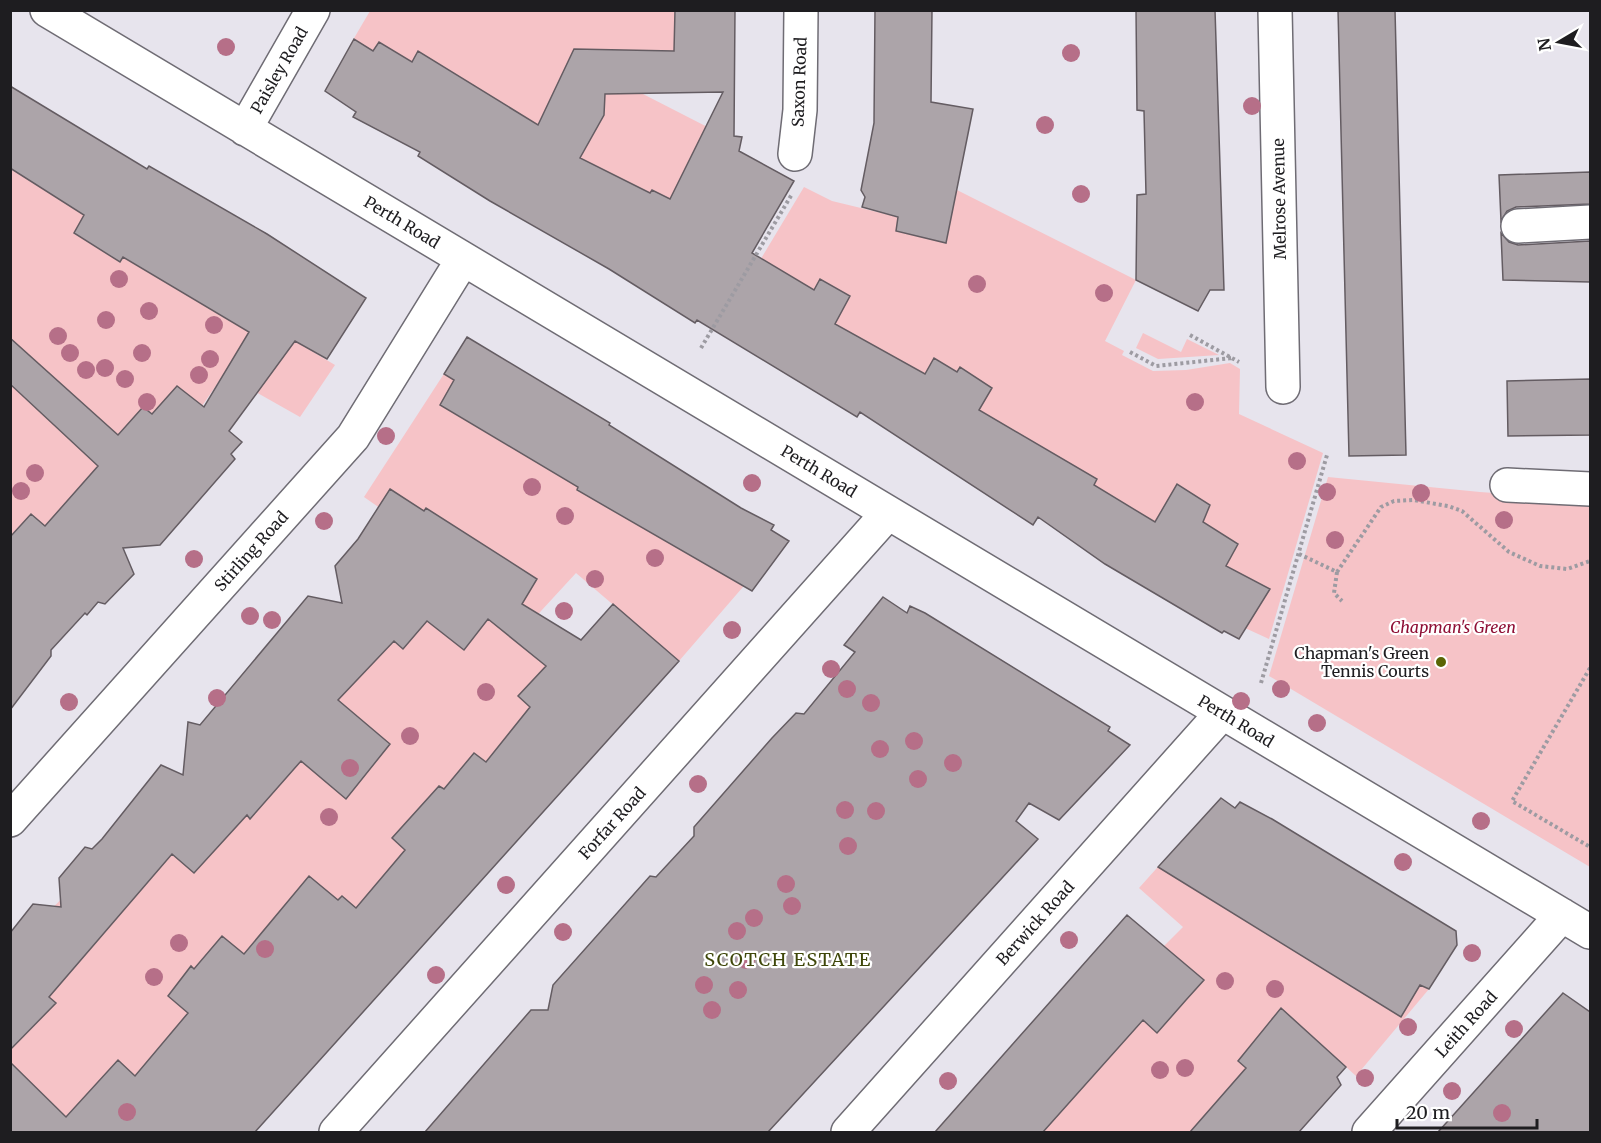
<svg xmlns="http://www.w3.org/2000/svg" width="1601" height="1143" font-family="Merriweather,serif">
<rect width="100%" height="100%" fill="#e7e4ed"/>
<path fill="#f6c3c7" d="M370,11H685L684,51H642L641,93L723,135L739,151L794,181L737,278L350,45Z
M10,159L85,215L335,365L300,417L224,374L202,406L193,398L11,594Z
M804,187L832,201L898,217L929,239L946,191L957,190L1136,280L1105,341L1124,351L1122,355L1153,371L1186,370L1230,363L1240,369L1239,414L1323,453L1269,639L1245,628L1116,498L744,287Z
M1143,333L1181,352L1187,339L1219,355L1158,359L1136,348Z
M449,366L749,580L679,661L576,573L518,636L561,676L551,686L538,675L519,696L531,707L525,729L167,1132H70L11,1067V950L420,536L364,497Z
M1328,477L1480,492L1590,500V867L1269,676Z
M1165,859L1229,860L1429,989L1356,1076L1310,1034L1219,1132H1007L1164,946L1183,927L1139,888Z"/>
<path fill="#aca4a9" stroke="#645c62" stroke-width="1.5" fill-rule="evenodd" d="M675,10H735L734,136L742,137L739,151L794,181L752,253L814,290L820,279L850,296L835,324L925,374L934,358L957,372L960,367L992,388L979,410L1097,479L1094,485L1155,522L1177,484L1210,505L1203,522L1238,544L1226,566L1270,589L1239,639L1224,631L1222,633L1105,564L1038,517L1033,525L860,412L857,417L697,320L695,323L609,269L490,201L418,156L420,152L353,117L356,112L325,91L354,39L373,51L379,42L412,62L418,51L538,125L574,49L674,51ZM723,92L670,199L652,190L650,193L580,158L604,115L605,94Z
M875,10H932L931,102L973,109L946,243L896,231L898,217L862,207L865,197L861,190L874,123Z
M1136,10H1215L1224,290H1210L1198,311L1136,280L1137,195L1146,194L1144,111L1137,110Z
M1338,10H1395L1406,455L1349,456Z
M10,86L147,169L149,166L267,234L366,298L327,359L295,341L229,431L242,442L231,454L235,459L160,545L123,548L134,574L105,604L98,602L87,615L85,613L51,650V656L10,710V537L31,514L45,526L98,466L10,384V338L118,435L143,407L152,414L177,386L204,407L249,332L123,257L120,262L74,233L84,215L10,168Z
M1590,172V204L1516,207L1507,211L1501,221L1499,175Z
M1501,233L1509,242L1518,245L1590,241V282L1503,280Z
M467,337L610,423L609,425L741,508L774,525L771,530L789,541L752,591L577,490L578,487L440,405L454,380L444,374Z
M1590,379V435L1508,436L1507,381Z
M390,489L424,511L426,508L537,579L522,604L581,640L613,604L679,661L255,1132H10V1062L66,1117L118,1060L135,1076L188,1013L168,996L191,966L194,969L222,936L244,954L309,876L338,900L342,896L356,908L405,850L392,838L439,786L444,789L474,753L486,762L530,707L518,696L546,666L488,619L464,650L427,621L403,649L394,641L338,700L390,744L346,799L301,761L250,819L247,815L194,873L172,854L49,997L56,1003L10,1050V933L33,904L61,907L59,878L85,847L92,849L102,839L161,765L183,775L188,722L200,725L308,596L342,603L335,566L358,539Z
M883,597L907,613L910,606L925,613L1110,727L1108,731L1130,745L1059,820L1029,803L1016,821L1038,839L768,1132H425L531,1010H548L553,985L650,876L656,877L694,836V827L772,738L796,713L804,714L855,652L844,645Z
M1221,798L1235,808L1240,802L1272,819L1456,931L1457,945L1429,989L1420,985L1401,1017L1158,867Z
M1127,915L1204,980L1186,1000L1157,1033L1143,1020L1043,1132H935Z
M1563,993L1590,1012V1132H1438Z
M1281,1008L1346,1067L1337,1077L1341,1085L1299,1132H1190L1246,1068L1238,1061Z"/>
<g fill="none" stroke-linecap="round" stroke-linejoin="round">
<g stroke="#6f6c74" stroke-width="36">
<path id="minor" d="M47,10L1590,932
M1275,10L1283,387
M245,129L313,10
M795,154L800,110L801,10
M1518,226L1590,222
M1507,485L1590,489
M10,820L353,437L463,259
M336,1132L888,513
M848,1132L1222,713
M1369,1132L1562,915"/>
</g>
<path stroke="#9d9ba2" stroke-width="4" stroke-dasharray="3 3" stroke-linecap="butt" d="M1190,335L1239,362
M701,348L792,194
M1130,352L1156,366L1232,358
M1299,554L1337,572L1381,507L1394,501L1413,500L1448,506L1462,511L1509,552L1540,566L1567,569L1590,561
M1337,572L1334,593L1342,601
M1590,668L1512,801L1590,847
M1261,683L1327,455"/>
<use href="#minor" stroke="#fff" stroke-width="33"/>
</g>
<g fill="#b66f88">
<circle cx="226" cy="47" r="9"/>
<circle cx="1071" cy="53" r="9"/>
<circle cx="1252" cy="106" r="9"/>
<circle cx="1045" cy="125" r="9"/>
<circle cx="1081" cy="194" r="9"/>
<circle cx="119" cy="279" r="9"/>
<circle cx="977" cy="284" r="9"/>
<circle cx="1104" cy="293" r="9"/>
<circle cx="149" cy="311" r="9"/>
<circle cx="106" cy="320" r="9"/>
<circle cx="214" cy="325" r="9"/>
<circle cx="58" cy="336" r="9"/>
<circle cx="70" cy="353" r="9"/>
<circle cx="142" cy="353" r="9"/>
<circle cx="210" cy="359" r="9"/>
<circle cx="105" cy="368" r="9"/>
<circle cx="86" cy="370" r="9"/>
<circle cx="199" cy="375" r="9"/>
<circle cx="125" cy="379" r="9"/>
<circle cx="147" cy="402" r="9"/>
<circle cx="1195" cy="402" r="9"/>
<circle cx="386" cy="436" r="9"/>
<circle cx="1297" cy="461" r="9"/>
<circle cx="35" cy="473" r="9"/>
<circle cx="752" cy="483" r="9"/>
<circle cx="532" cy="487" r="9"/>
<circle cx="21" cy="491" r="9"/>
<circle cx="1327" cy="492" r="9"/>
<circle cx="1421" cy="493" r="9"/>
<circle cx="565" cy="516" r="9"/>
<circle cx="1504" cy="520" r="9"/>
<circle cx="324" cy="521" r="9"/>
<circle cx="1335" cy="540" r="9"/>
<circle cx="655" cy="558" r="9"/>
<circle cx="194" cy="559" r="9"/>
<circle cx="595" cy="579" r="9"/>
<circle cx="564" cy="611" r="9"/>
<circle cx="250" cy="616" r="9"/>
<circle cx="272" cy="620" r="9"/>
<circle cx="732" cy="630" r="9"/>
<circle cx="831" cy="669" r="9"/>
<circle cx="847" cy="689" r="9"/>
<circle cx="1281" cy="689" r="9"/>
<circle cx="486" cy="692" r="9"/>
<circle cx="217" cy="698" r="9"/>
<circle cx="1241" cy="701" r="9"/>
<circle cx="69" cy="702" r="9"/>
<circle cx="871" cy="703" r="9"/>
<circle cx="1317" cy="723" r="9"/>
<circle cx="410" cy="736" r="9"/>
<circle cx="914" cy="741" r="9"/>
<circle cx="880" cy="749" r="9"/>
<circle cx="953" cy="763" r="9"/>
<circle cx="350" cy="768" r="9"/>
<circle cx="918" cy="779" r="9"/>
<circle cx="698" cy="784" r="9"/>
<circle cx="845" cy="810" r="9"/>
<circle cx="876" cy="811" r="9"/>
<circle cx="329" cy="817" r="9"/>
<circle cx="1481" cy="821" r="9"/>
<circle cx="848" cy="846" r="9"/>
<circle cx="1403" cy="862" r="9"/>
<circle cx="786" cy="884" r="9"/>
<circle cx="506" cy="885" r="9"/>
<circle cx="792" cy="906" r="9"/>
<circle cx="754" cy="918" r="9"/>
<circle cx="737" cy="931" r="9"/>
<circle cx="563" cy="932" r="9"/>
<circle cx="1069" cy="940" r="9"/>
<circle cx="179" cy="943" r="9"/>
<circle cx="265" cy="949" r="9"/>
<circle cx="1472" cy="953" r="9"/>
<circle cx="746" cy="960" r="9"/>
<circle cx="436" cy="975" r="9"/>
<circle cx="154" cy="977" r="9"/>
<circle cx="1225" cy="981" r="9"/>
<circle cx="704" cy="985" r="9"/>
<circle cx="1275" cy="989" r="9"/>
<circle cx="738" cy="990" r="9"/>
<circle cx="712" cy="1010" r="9"/>
<circle cx="1408" cy="1027" r="9"/>
<circle cx="1514" cy="1029" r="9"/>
<circle cx="1185" cy="1068" r="9"/>
<circle cx="1160" cy="1070" r="9"/>
<circle cx="1365" cy="1078" r="9"/>
<circle cx="948" cy="1081" r="9"/>
<circle cx="1452" cy="1091" r="9"/>
<circle cx="127" cy="1112" r="9"/>
<circle cx="1502" cy="1113" r="9"/>
</g>
<circle fill="#5a6505" stroke="#fff" stroke-width="2" cx="1441" cy="662" r="6"/>
<g text-anchor="middle" dominant-baseline="central" stroke-width="4.5" stroke-linejoin="round" paint-order="stroke">
<g font-size="16" fill="#1e1d20" stroke="#fff">
<text transform="translate(279 70) rotate(-60)">Paisley Road</text>
<text transform="translate(799 82) rotate(-88)">Saxon Road</text>
<text transform="translate(1279 199) rotate(-91)">Melrose Avenue</text>
<text transform="translate(402 222) rotate(31)">Perth Road</text>
<text transform="translate(819 471) rotate(31)">Perth Road</text>
<text transform="translate(251 551) rotate(-48)">Stirling Road</text>
<text transform="translate(1236 721) rotate(31)">Perth Road</text>
<text transform="translate(612 823) rotate(-48)">Forfar Road</text>
<text transform="translate(1035 923) rotate(-48)">Berwick Road</text>
<text transform="translate(1466 1024) rotate(-48)">Leith Road</text>
</g>
<g font-size="16" font-style="italic" fill="#8e0f35" stroke="#fff">
<text x="1453" y="627">Chapman's Green</text>
</g>
<g font-size="16" fill="#1e1d20" stroke="#fff" text-anchor="end">
<text x="1429" y="653">Chapman's Green<tspan x="1429" dy="18">Tennis Courts</tspan></text>
</g>
<g font-size="18" letter-spacing="1.5" fill="#3f470a" stroke="#fff">
<text x="788" y="959">SCOTCH ESTATE</text>
</g>
</g>
<rect width="1601" height="1143" fill="none" stroke="#1e1d20" stroke-width="24"/>
<g transform="translate(1559 42) rotate(260)" stroke="#ffffff" stroke-width="4.5" paint-order="stroke">
<path d="M0-4.5L10 22L0 15L-10 22Z" fill="#1e1d20"/>
<text y="-9" font-size="16" font-weight="bold" text-anchor="middle" fill="#1e1d20">N</text>
</g>
<path d="M1397 1119v9h140v-9" fill="none" stroke="#1e1d20" stroke-width="3"/>
<text x="1406" y="1119" font-size="18" fill="#1e1d20" stroke="#ffffff" stroke-width="4.5" paint-order="stroke">20 m</text>
</svg>
